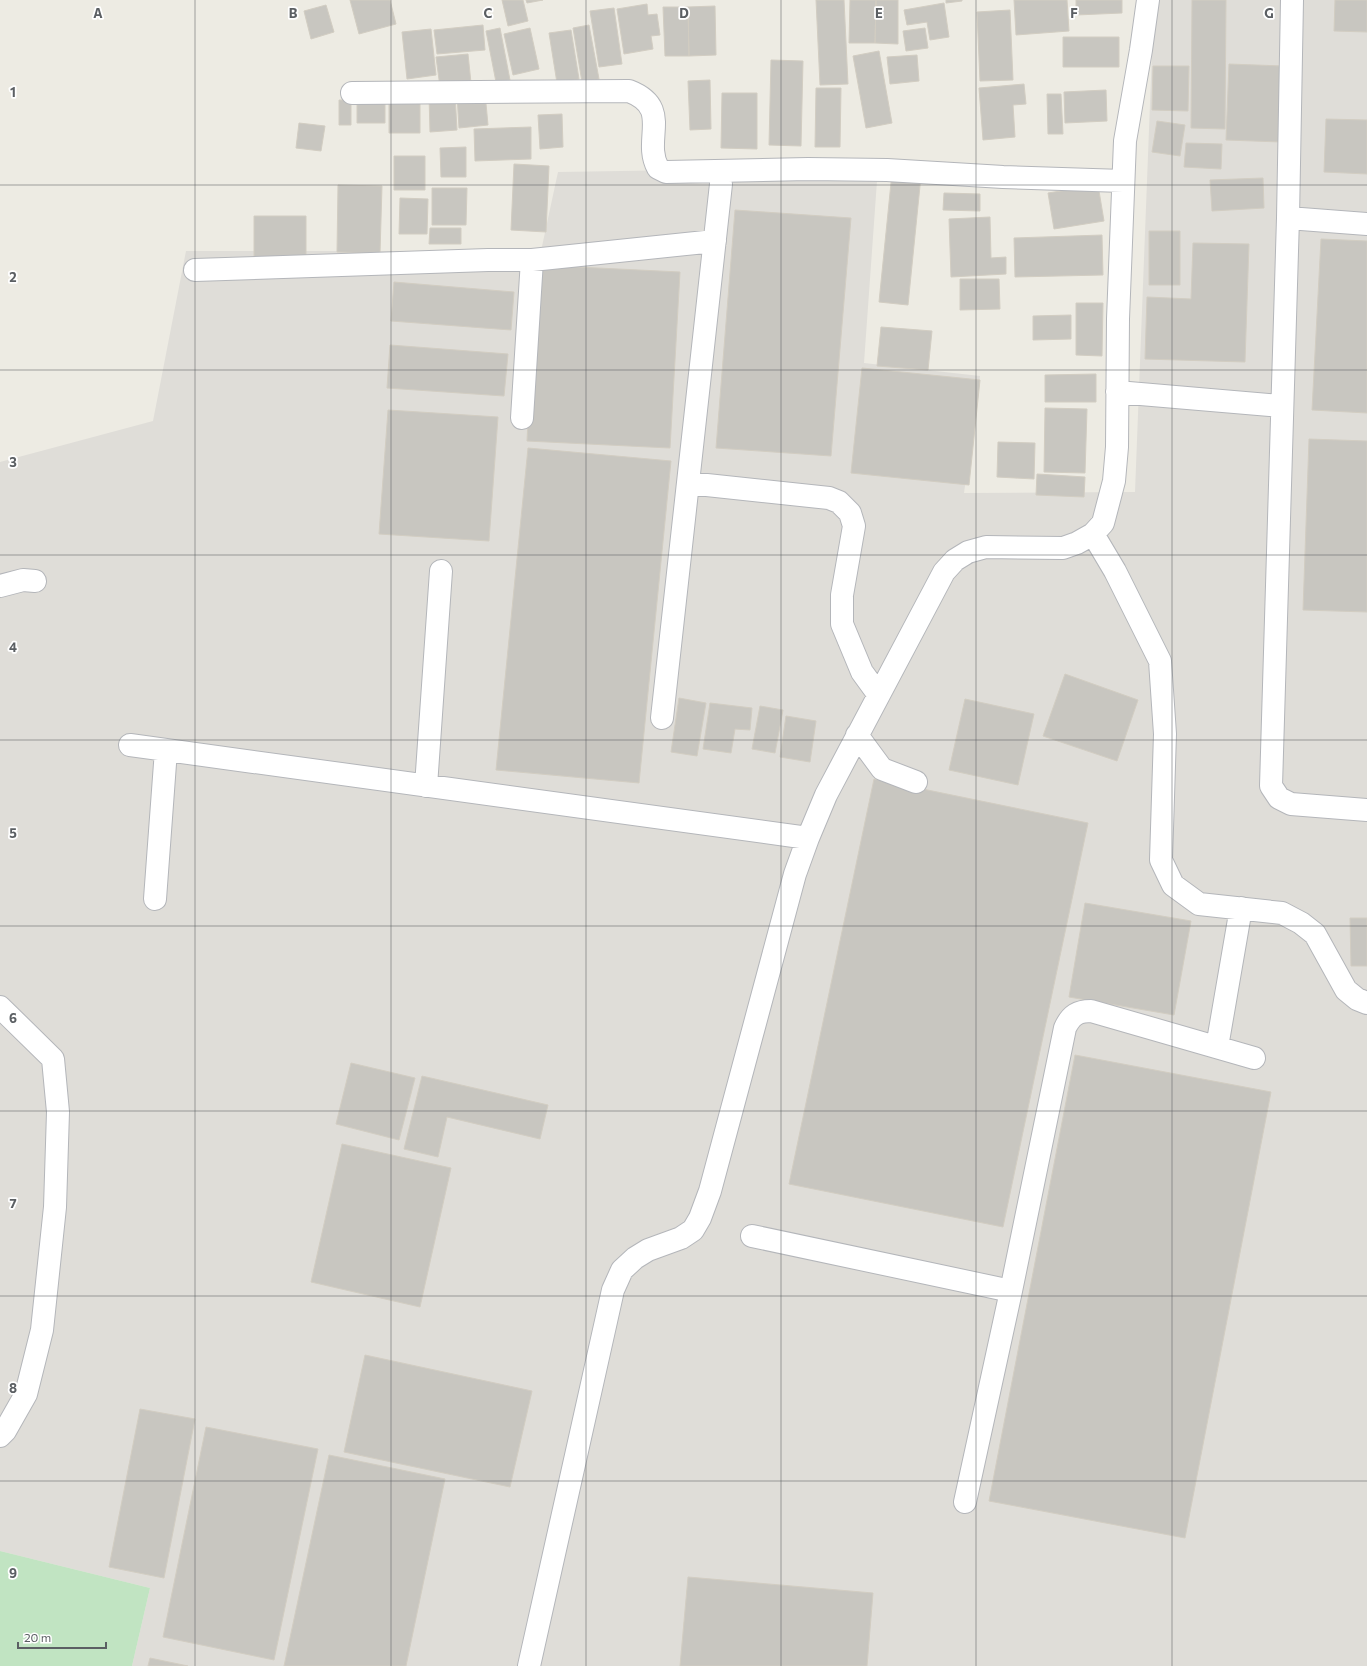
<svg xmlns="http://www.w3.org/2000/svg" width="1367" height="1666" font-family="Commissioner,sans-serif">
<rect width="100%" height="100%" fill="#edebe3"/>
<path fill="#dfddd8" d="M1154,0H1367V1666H132L150,1588L0,1551V462L153,421L186,251H541L558,172L878,167L864,363L980,376L964,493L1135,492Z"/>
<path fill="#c1e4c2" d="M0,1551L150,1588L132,1666H0Z"/>
<path fill="#c8c6c0" stroke="#d2cdc2" d="M350,0H390L396,24L359,34Z
M502,0H523L528,21L508,26Z
M526,0H543L527,3Z
M816,0H844L848,84L820,85Z
M850,0H876L875,43H849Z
M876,0H898V44L875,43Z
M946,0H962V1L946,3Z
M1014,0H1067L1069,31L1016,35Z
M1076,0H1122V13L1076,15Z
M1192,0H1226L1225,129L1191,128Z
M1335,0H1367V32L1334,31Z
M944,3L949,37L930,40L927,22L907,25L904,10Z
M647,4L648,15L657,14L660,35L651,36L653,49L624,54L617,9Z
M326,5L334,32L311,39L304,11Z
M715,6L716,55L689,56L688,7Z
M663,7H688L689,56H665Z
M614,8L622,64L599,67L590,11Z
M1010,10L1013,80L980,81L977,12Z
M483,25L485,50L437,54L434,30Z
M589,25L599,79L582,82L573,28Z
M500,28L510,80L496,82L486,31Z
M530,28L539,69L513,75L504,34Z
M925,28L928,48L906,51L903,31Z
M431,29L436,75L407,79L402,32Z
M571,30L579,79L557,83L549,33Z
M1063,37H1119V67H1063Z
M879,51L892,123L866,128L853,56Z
M468,54L471,83L440,87L436,57Z
M917,55L919,81L890,84L887,57Z
M771,60L803,61L801,146L769,145Z
M1229,64L1283,66L1280,142L1226,140Z
M1153,66H1189L1188,111L1152,110Z
M710,80L711,129L690,130L688,81Z
M1024,84L1026,104L1013,105L1015,137L983,140L979,88Z
M816,88H841L840,147H815Z
M1106,90L1107,121L1065,123L1064,92Z
M485,93L488,125L459,128L457,95Z
M722,93H757V149L721,148Z
M455,94L457,130L430,132L429,95Z
M1047,94H1061L1063,134H1048Z
M389,98H420V133H389Z
M339,100H351V125H339Z
M357,102H385V123H357Z
M562,114L563,147L540,149L538,115Z
M1326,119L1367,120V174L1324,172Z
M1157,121L1185,125L1180,156L1152,152Z
M299,123L325,126L321,151L296,148Z
M531,127V159L475,161L474,129Z
M1186,143L1222,144L1221,169L1184,167Z
M466,147V177H441L440,148Z
M394,156H425V190H394Z
M514,164L549,166L546,232L511,230Z
M892,173L921,176L908,305L879,302Z
M1263,178L1264,208L1212,211L1210,180Z
M338,185L382,186L380,253L337,252Z
M1098,185L1104,221L1054,229L1048,193Z
M432,188H467L466,225H432Z
M944,193L980,194V211L943,210Z
M400,198L428,199L427,234H399Z
M735,210L851,218L831,456L716,448Z
M254,216H306V259H254Z
M990,217L991,258L1006,257V274L951,277L949,219Z
M430,228H461V244H429Z
M1149,231H1180V285H1149Z
M1102,235L1103,275L1015,277L1014,238Z
M1321,239L1367,241V413L1312,410Z
M1193,243L1249,244L1245,362L1145,359L1147,297L1191,299Z
M536,265L680,272L670,448L527,441Z
M960,279H999L1000,309L960,310Z
M394,282L514,292L511,330L391,321Z
M1076,303H1103L1102,356L1076,355Z
M1071,315V339L1033,340V316Z
M881,327L932,331L928,370L877,366Z
M390,345L508,354L504,396L387,388Z
M862,368L980,380L969,485L851,473Z
M1096,374V402H1045V375Z
M1045,408L1087,409L1085,473L1044,472Z
M388,410L498,417L489,541L379,534Z
M1309,439L1367,441V612L1303,610Z
M998,442L1035,443L1034,479L997,477Z
M528,448L671,461L639,783L496,770Z
M1037,474L1085,477L1084,497L1036,495Z
M1065,674L1138,700L1117,761L1043,736Z
M679,698L706,703L697,756L671,752Z
M965,699L1034,714L1018,785L949,770Z
M710,703L752,708L750,730L735,729L731,753L703,749Z
M760,706L783,710L775,753L752,749Z
M786,716L816,721L810,762L780,757Z
M874,779L1088,823L1003,1227L789,1184Z
M1085,903L1191,921L1174,1015L1069,997Z
M1350,918H1367V966H1351Z
M1075,1055L1271,1092L1185,1538L989,1501Z
M351,1063L415,1078L399,1140L336,1124Z
M422,1076L548,1105L540,1139L447,1117L438,1157L404,1149Z
M342,1144L451,1168L420,1307L311,1282Z
M365,1355L532,1391L510,1487L344,1452Z
M140,1409L195,1419L164,1578L109,1567Z
M206,1427L318,1449L274,1660L163,1637Z
M329,1455L445,1479L406,1666H284Z
M688,1577L873,1593L867,1666H680Z
M150,1658L188,1666H148Z"/>
<g fill="none" stroke-linecap="round" stroke-linejoin="round">
<g stroke="#b4b6ba" stroke-width="24">
<path id="minor" d="M1292,0L1288,218L1271,786L1279,798L1291,804L1367,810
M352,93L629,91C673,108 642,139 658,168L666,172L808,169L887,170L1003,177L1123,181
M1288,218L1367,224
M195,270L488,260H532L715,241
M1117,392L1281,406
M522,418L532,260
M688,483L829,498L839,502L850,513L854,526L842,595V624L862,672L878,694
M1093,534L1115,571L1160,661L1165,734L1161,860L1173,885L1199,904L1282,913L1301,923L1315,934L1346,990L1357,999L1367,1003
M0,586L23,580L35,581
M662,718L721,184
M857,735L882,769L916,782
M130,745L808,838
M426,786L441,571
M155,899L166,750
M0,1007L53,1059L58,1112L55,1207L42,1330L26,1394L5,1431L0,1436
M1217,1047L1241,908
M752,1236L1011,1291
M965,1502L1011,1291L1065,1028C1071,1015 1078,1011 1091,1011L1254,1058
M529,1666L613,1290L622,1270L635,1258L648,1250L681,1238L693,1230L700,1218L710,1191L795,874L808,838L826,795L944,572L955,560L968,552L986,547L1063,548L1077,543L1093,534L1103,523L1114,481L1117,447L1118,319L1125,141L1141,50L1148,0"/>
</g>
<use href="#minor" stroke="#fff" stroke-width="22"/>
</g>
<path fill="none" stroke="#5b5f63" stroke-width="1" stroke-opacity="0.55" d="M195,0V1666M391,0V1666M586,0V1666M781,0V1666M976,0V1666M1172,0V1666M0,185H1367M0,370H1367M0,555H1367M0,740H1367M0,926H1367M0,1111H1367M0,1296H1367M0,1481H1367"/>
<g font-size="13" text-anchor="middle" font-weight="bold" fill="#5b5f63" stroke="#fff" stroke-width="3.5" stroke-linejoin="round" paint-order="stroke">
<text x="98" y="18">A</text>
<text x="293" y="18">B</text>
<text x="488" y="18">C</text>
<text x="684" y="18">D</text>
<text x="879" y="18">E</text>
<text x="1074" y="18">F</text>
<text x="1269" y="18">G</text>
<text x="13" y="97">1</text>
<text x="13" y="282">2</text>
<text x="13" y="467">3</text>
<text x="13" y="652">4</text>
<text x="13" y="838">5</text>
<text x="13" y="1023">6</text>
<text x="13" y="1208">7</text>
<text x="13" y="1393">8</text>
<text x="13" y="1578">9</text>
</g>
<path d="M18 1642v6h88v-6" fill="none" stroke="#5b5f63" stroke-width="2"/>
<text x="24" y="1642" font-size="12" fill="#5b5f63" stroke="#ffffff" stroke-width="3" paint-order="stroke">20 m</text>
</svg>
